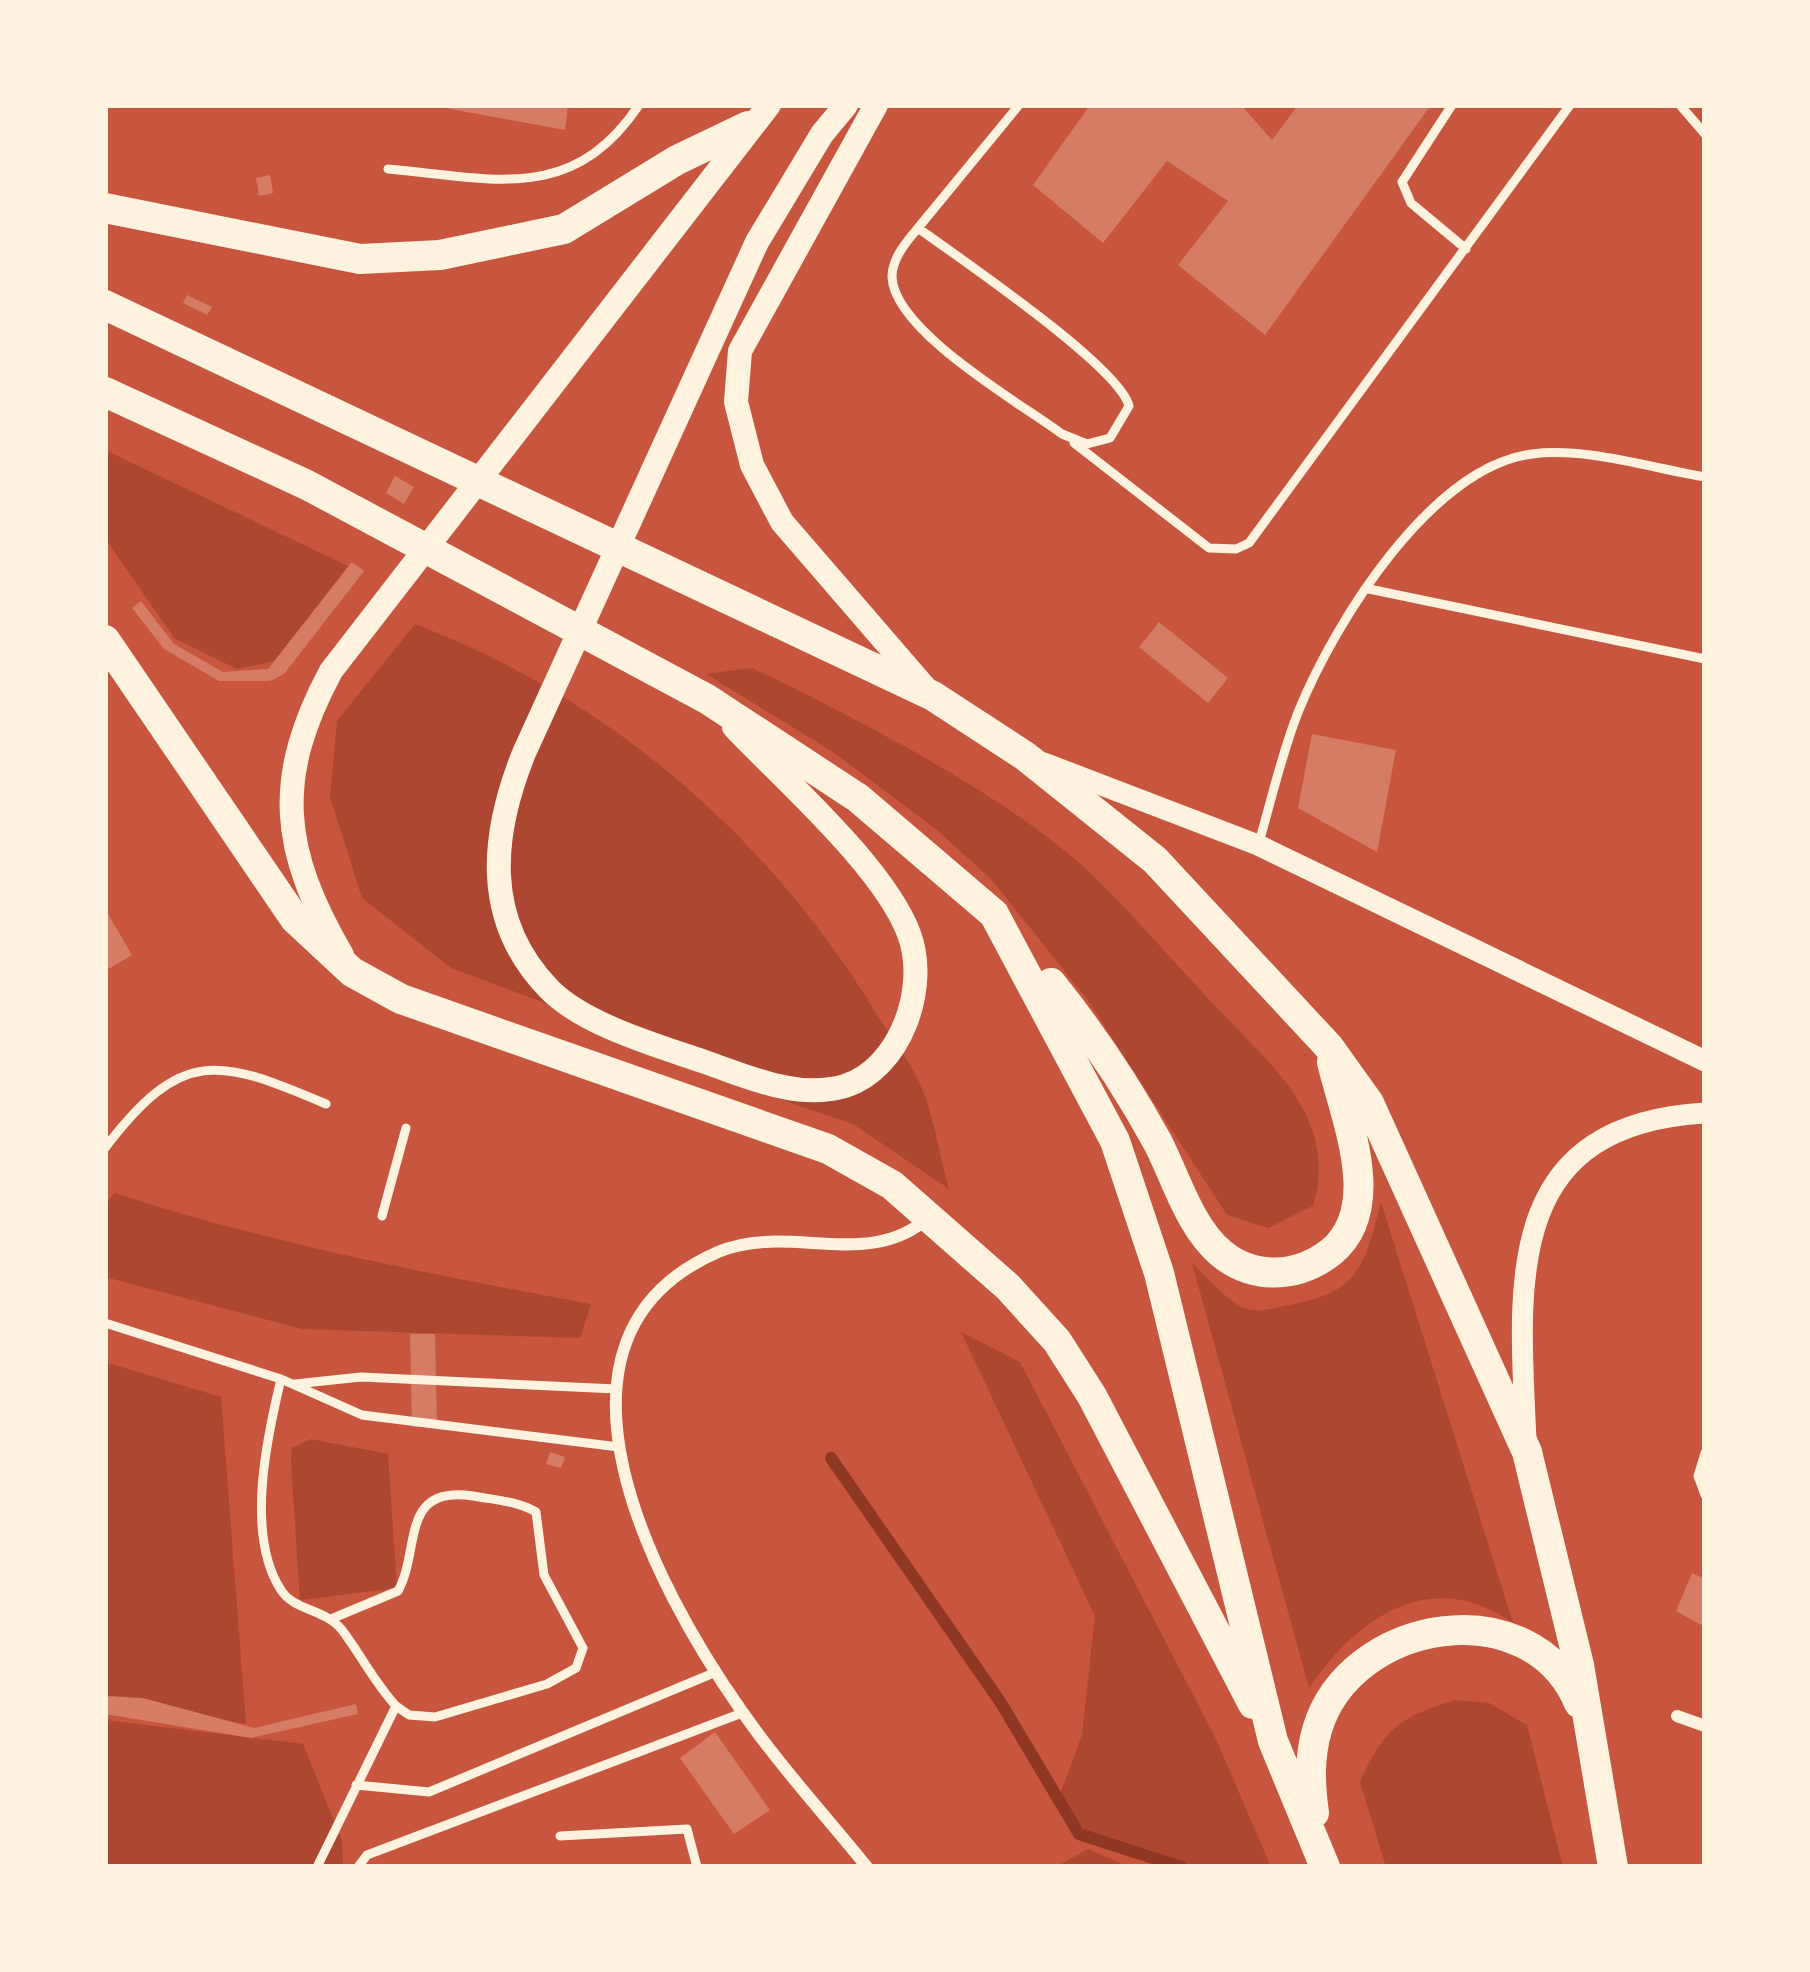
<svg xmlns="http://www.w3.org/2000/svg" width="1810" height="1972" font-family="Lato,sans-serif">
<rect width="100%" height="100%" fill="#c8553d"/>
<path fill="#ae4732" d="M105,450L348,566L275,661L237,669L174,638L105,538Z
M415,624C609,698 768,836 876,1013C891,1038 913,1064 923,1091C935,1122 940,1157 949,1189L853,1124L664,1060L542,1002L451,968L362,898L330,797L337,721Z
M752,668C855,718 1007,795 1089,872C1133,914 1173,961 1215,1006C1271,1065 1339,1118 1313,1206L1268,1228L1227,1215L1087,999L991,879L937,830L833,752L706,674Z
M115,1193C270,1244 430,1274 591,1304L580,1338L302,1329L105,1277V1204Z
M1381,1202L1513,1623C1432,1566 1358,1616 1309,1688L1192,1263C1207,1277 1225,1299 1242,1307C1257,1314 1274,1308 1289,1305C1360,1292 1364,1267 1381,1202Z
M961,1332L1020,1362L1216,1739L1271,1867H1181L1093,1839L1058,1800L1082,1735L1095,1616Z
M105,1362L221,1397L246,1724L105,1700Z
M311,1439L388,1454L397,1588L300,1600L291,1463L292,1448Z
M1456,1700L1489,1703L1527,1725L1563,1867H1386L1360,1782C1385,1728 1399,1717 1456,1700Z
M105,1720L303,1744L342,1841L343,1867H105Z
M1088,1849L1129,1867H1056Z"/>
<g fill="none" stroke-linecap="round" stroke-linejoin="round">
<path stroke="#8f3625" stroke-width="12" d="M831,1458L1001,1703L1079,1834L1181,1867"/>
</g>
<path fill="#d67c66" d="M429,105H568L565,130Z
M1090,105H1241L1272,140L1298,105H1431L1265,335L1178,265L1228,201L1167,161L1103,243L1033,185Z
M270,175L273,193L259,196L256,178Z
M187,295L212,307L207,315L183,303Z
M395,476L414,487L404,504L386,493Z
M352,562L364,571L284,674L270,681H219L164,649L132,608L141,601L174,644L223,672L268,669Z
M1159,622L1228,678L1208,703L1139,647Z
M1312,734L1396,750L1377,852L1298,808Z
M108,914L132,955L105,971V916Z
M410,1334H435L437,1427H412Z
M550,1452L565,1457L561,1468L546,1464Z
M1692,1573L1705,1579V1627L1676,1611Z
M105,1696L143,1698L254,1728L356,1704L358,1714L251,1738L105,1714Z
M715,1732L770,1810L734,1834L680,1758Z"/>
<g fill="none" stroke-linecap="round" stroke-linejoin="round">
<path stroke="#fff3e0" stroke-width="9" d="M1452,105L1402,182L1411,203L1466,249
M1680,105L1705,134
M388,169C491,178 572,205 639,105
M918,228C959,258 1119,366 1129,406L1110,438L1087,444L1062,434C1020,403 894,331 892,277C892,258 907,241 918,228L1019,105
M1074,443L1209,548L1236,549L1249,543L1570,105
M1369,589L1705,659
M1259,842C1272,798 1282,752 1299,710C1335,622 1431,467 1532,454C1586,447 1651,468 1705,477
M105,1148C182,1047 218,1058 326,1104
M382,1216L406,1128
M105,1323L281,1379L362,1415L619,1447
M281,1379C267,1437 245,1535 281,1590C294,1611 326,1609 342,1630C361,1655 374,1682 396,1706L409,1715L435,1717L547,1684L576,1668L583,1648L544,1575L536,1512C517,1501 495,1500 473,1496C399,1485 421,1550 398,1591L331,1619
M295,1384L361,1377L616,1389
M1705,1453L1698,1476L1705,1495
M356,1785L429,1792L716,1672
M560,1836L687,1829L697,1867
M317,1867L396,1706
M358,1867L367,1855L742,1713"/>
<path stroke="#fff3e0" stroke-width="12" d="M1677,1716L1705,1726
M867,1867C825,1815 779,1765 741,1710C656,1589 520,1338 718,1252C788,1222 868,1272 929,1217"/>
<path stroke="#fff3e0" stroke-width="21" d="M1044,763L1258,845L1705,1061
M1526,1440C1519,1284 1501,1125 1705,1113"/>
<path stroke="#fff3e0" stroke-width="24" d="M876,105L740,351L736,402L752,465L782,522L927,690
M734,727C784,780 884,867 909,934C929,987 901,1068 845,1086C797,1100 749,1077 705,1062C659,1046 584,1025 549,989C482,920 491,835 524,753L757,242L822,134L846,105
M342,955C281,850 273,779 331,671L769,105"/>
<path stroke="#fff3e0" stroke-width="30" d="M105,208L360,259L440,255L564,229L677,160L748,126
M105,305L933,696L1025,756L1155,860L1329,1047L1369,1103L1527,1452L1579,1665L1613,1867
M105,392L307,485L707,699L858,798L994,914L1115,1141L1159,1273L1273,1741L1325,1867
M105,640L295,919L352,972L401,999L828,1149L892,1185L1008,1287L1057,1341L1092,1396L1253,1704
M1051,983C1092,1034 1127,1086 1158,1143C1176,1178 1190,1228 1222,1254C1254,1280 1298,1278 1331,1252C1385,1208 1345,1118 1332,1062
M1314,1813C1310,1784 1309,1758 1317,1730C1350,1618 1531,1588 1579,1703"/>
</g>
<rect width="1810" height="1972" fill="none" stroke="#fff3e0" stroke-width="216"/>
</svg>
